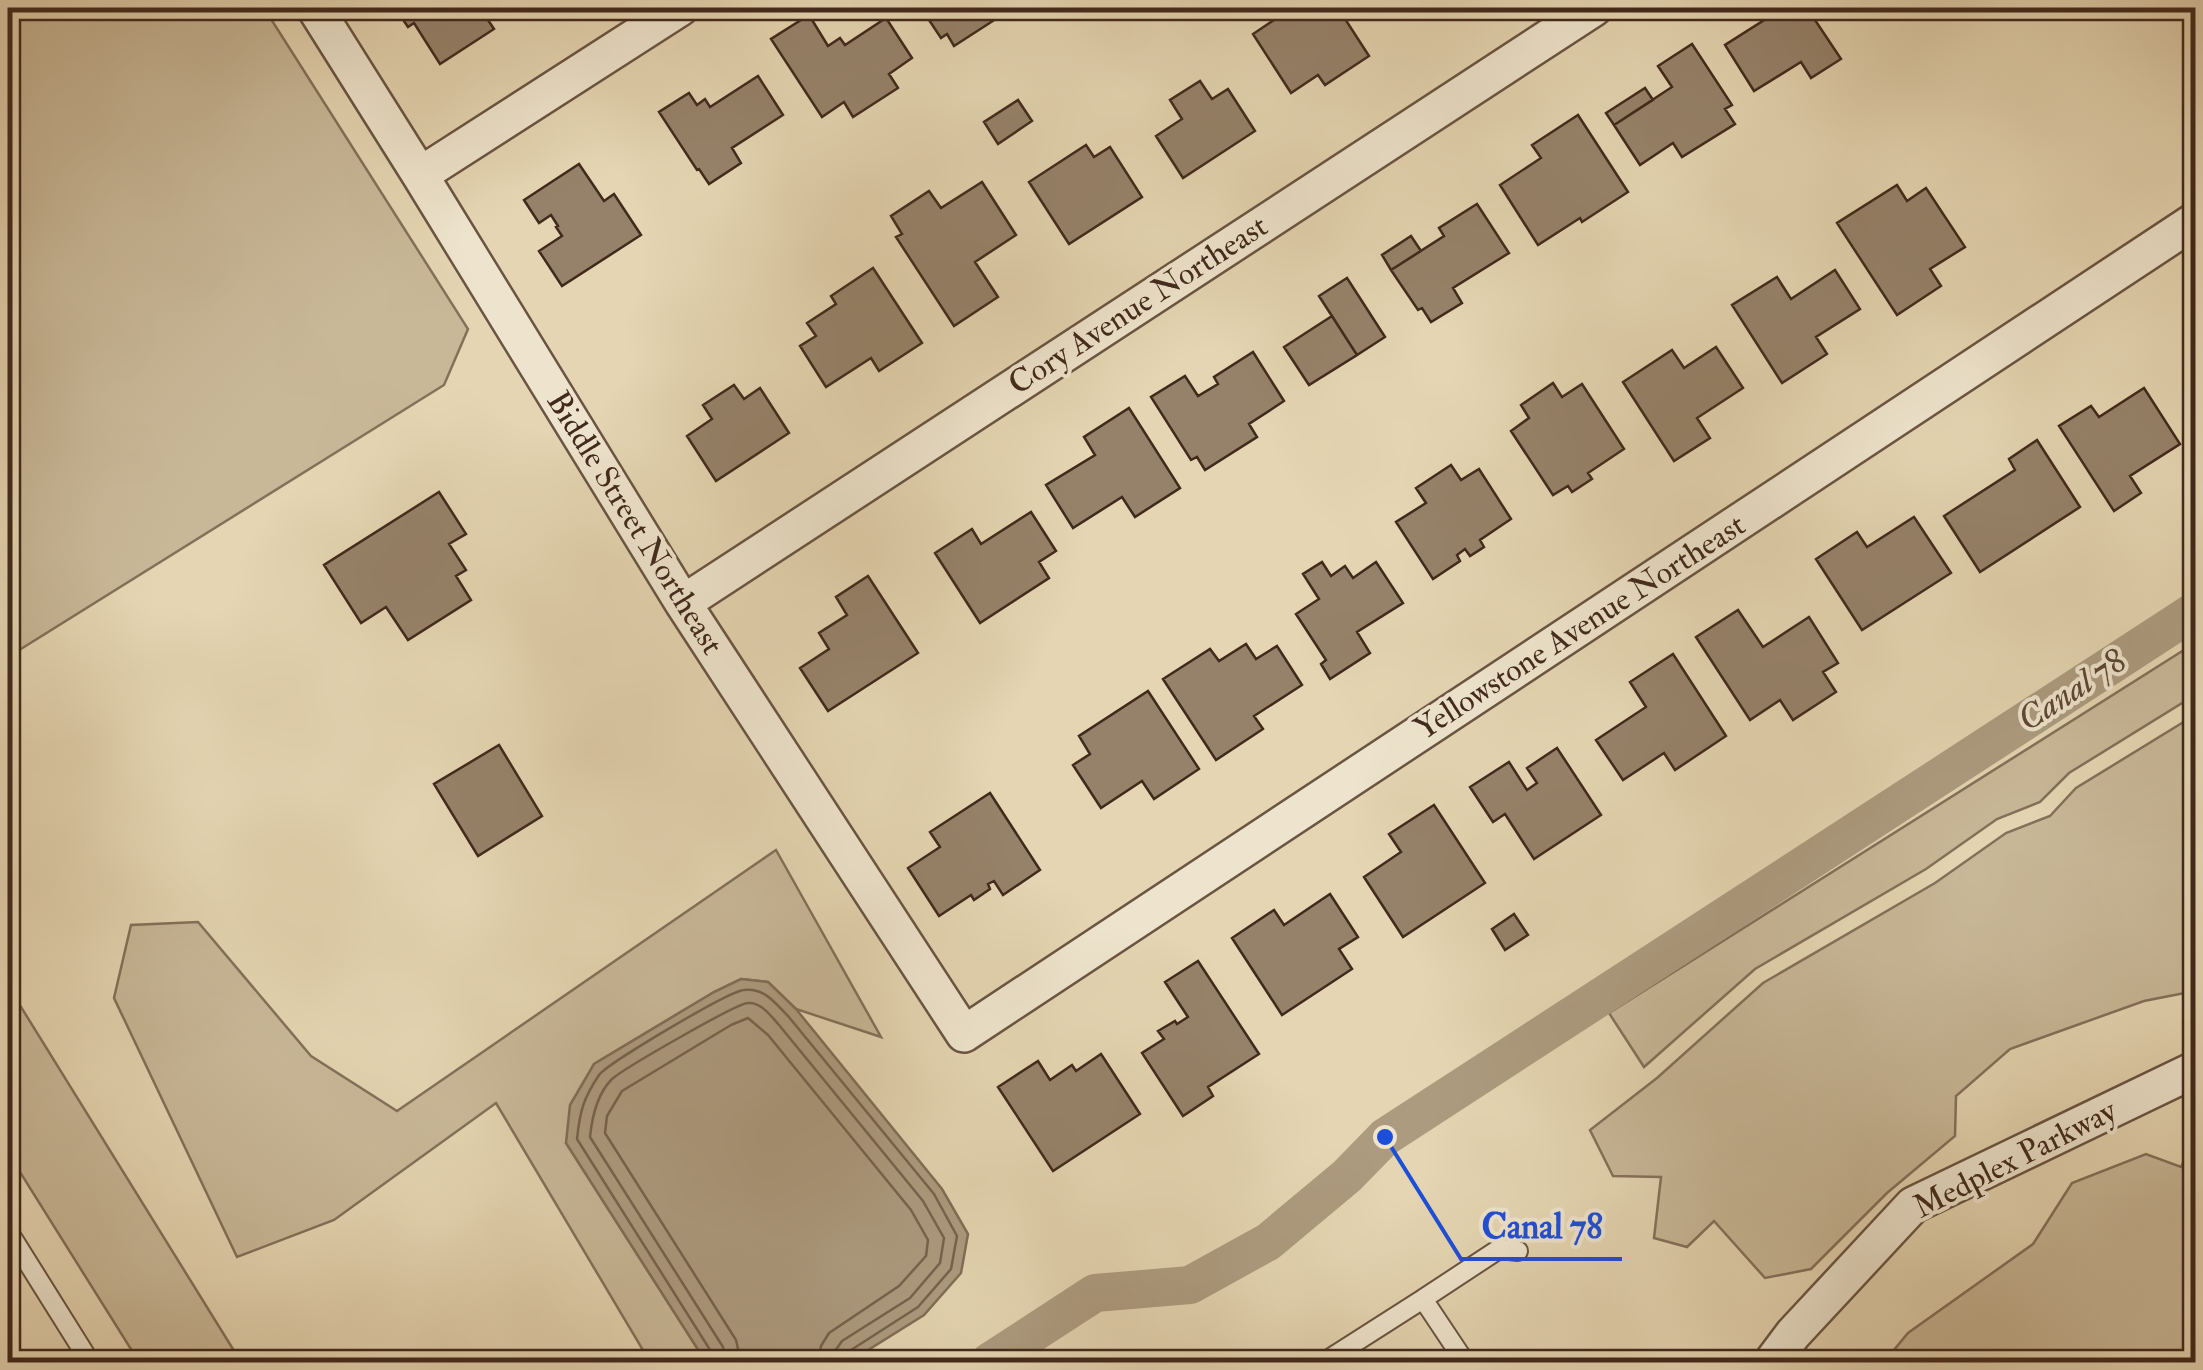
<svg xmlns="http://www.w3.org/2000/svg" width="2203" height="1370" font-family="'IM FELL Double Pica',serif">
<rect width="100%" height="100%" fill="#e5d5b2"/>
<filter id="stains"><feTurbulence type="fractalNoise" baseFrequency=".002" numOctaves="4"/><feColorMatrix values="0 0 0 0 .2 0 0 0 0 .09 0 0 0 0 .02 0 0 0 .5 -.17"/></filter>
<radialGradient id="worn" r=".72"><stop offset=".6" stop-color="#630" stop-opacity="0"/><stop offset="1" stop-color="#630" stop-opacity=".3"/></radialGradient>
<path fill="#c9b898" stroke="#85705a" stroke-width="2.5" d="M8,8H264L468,329L444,385L8,657Z
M2195,643V695L2069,773L2040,802L1997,819L1926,869L1755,969L1644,1067L1609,1013Z
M2195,715V991L2144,1001L2010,1049L1956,1096L1955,1136L1887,1193L1811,1269L1765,1278L1714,1221L1687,1247L1654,1238L1661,1177L1613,1176L1590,1130L1657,1078L1763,983L1935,883L2006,833L2050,816L2076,788Z
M776,850L881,1037L796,1009L768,982L741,979L714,992L594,1064L566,1143L706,1362H650L496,1103L334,1220L237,1257L114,998L131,925L198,922L311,1056L397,1111Z
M8,986L241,1362H139L8,1153Z
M2195,1138V1362H1884L1908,1333L2033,1244L2072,1183L2146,1154L2181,1167Z"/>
<path fill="#ad9b7f" stroke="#826d57" stroke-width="2.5" d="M741,979L768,982L796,1009L942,1189L968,1234L961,1273L924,1315L849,1362H706L566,1143L570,1105L594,1064L714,992Z"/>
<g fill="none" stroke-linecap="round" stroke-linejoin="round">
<path stroke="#77624e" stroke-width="2.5" d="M714,1362L712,1353L577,1139C580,1111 583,1099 599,1075C608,1063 729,991 744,990C764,987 776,1004 788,1016L934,1194L957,1236L951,1269L918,1307L851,1350L846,1356V1362
M726,1362L723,1347L590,1137C592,1117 597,1094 612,1079C623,1069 737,1003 748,1003C761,1002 771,1016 779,1025L923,1201L944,1238L940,1263L910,1298L842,1341L835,1351L833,1362
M741,1362L736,1340L605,1133L607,1116L622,1091L731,1025L748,1018L768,1035L911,1210L928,1240L926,1256L899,1286L829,1333L821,1346L818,1362"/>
<path stroke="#ad9b7f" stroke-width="38" d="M989,1362L1095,1293L1190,1285L1268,1242L1347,1176L1385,1137L2196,610"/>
</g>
<path fill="#96826a" stroke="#41291c" stroke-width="2.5" d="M395,8H480L494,29L440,64L414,23L408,27Z
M921,8H993L999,17L954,46L947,34L941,38Z
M1274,8H1338L1369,56L1325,85L1318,75L1291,93L1253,34L1280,16Z
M1783,8H1807L1841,59L1811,78L1801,62L1754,91L1725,45Z
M809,15L828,46L840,38L845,45L886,18L912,58L889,74L898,88L853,117L844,102L822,117L771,39Z
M1692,44L1732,105L1725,109L1735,124L1682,157L1673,143L1640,165L1614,125L1672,87L1658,66Z
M758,76L783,115L732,148L741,163L709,184L699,169L697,170L659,112L689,93L697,105L705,99L710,107Z
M1200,81L1212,99L1228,89L1255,131L1183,178L1156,136L1182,119L1170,100Z
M1645,88L1653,100L1614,125L1606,113Z
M1018,100L1032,121L998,144L984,122Z
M1578,115L1628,192L1582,222L1580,218L1538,245L1500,185L1541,158L1532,145Z
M1086,145L1094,157L1110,147L1142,197L1069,244L1029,182Z
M579,164L604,201L614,194L641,235L562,286L539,251L562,236L556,227L558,226L551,215L539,223L524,200Z
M982,182L1016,235L975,262L998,297L954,326L896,237L902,234L891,216L929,191L941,208Z
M1897,185L1907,201L1926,188L1965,247L1930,269L1941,286L1897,315L1837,223Z
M1477,204L1509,253L1453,288L1462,303L1431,322L1422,308L1418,310L1391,270L1444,236L1439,228Z
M1411,236L1421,251L1391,270L1382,255Z
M873,268L922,343L879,371L871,358L826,387L800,346L816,336L807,323L836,304L831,296Z
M1835,270L1860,309L1816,337L1827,354L1782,383L1732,305L1777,277L1791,299Z
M1347,278L1385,337L1357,355L1319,296Z
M1332,316L1357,355L1309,385L1284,347Z
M1716,347L1743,388L1697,418L1710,438L1674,461L1623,382L1672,350L1684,368Z
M1253,352L1284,401L1249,424L1257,437L1205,470L1197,457L1191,460L1151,397L1185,376L1198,396L1218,384L1214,377Z
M1553,383L1562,397L1582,384L1624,449L1588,473L1592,479L1572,492L1568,486L1553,495L1511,431L1529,418L1521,405Z
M734,385L744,399L760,388L789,433L716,481L687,436L712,419L703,405Z
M2144,388L2180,444L2130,476L2141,493L2114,511L2059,426L2091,406L2099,417Z
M1129,408L1180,488L1135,517L1122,497L1073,528L1046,485L1095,455L1084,437Z
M2037,440L2080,507L1980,572L1944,516L2015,470L2009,459Z
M1451,465L1461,480L1479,469L1511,519L1480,540L1484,547L1470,556L1465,549L1457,555L1460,561L1433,579L1396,522L1426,503L1416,488Z
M439,492L466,534L449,544L466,570L456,576L471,600L408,640L386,607L361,623L324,565Z
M1031,512L1056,551L1039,562L1049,578L980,623L935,553L972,529L981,544Z
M1914,517L1951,573L1862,630L1816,559L1857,532L1867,547Z
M1322,562L1331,576L1345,566L1353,578L1376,562L1403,603L1357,632L1370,653L1330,679L1321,664L1326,660L1296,614L1319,599L1303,574Z
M868,576L918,653L828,711L800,668L829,649L819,633L847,615L836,597Z
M1738,610L1763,647L1809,617L1838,663L1823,672L1836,692L1793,720L1780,700L1750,720L1696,637Z
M1246,644L1256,659L1277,646L1302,685L1254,716L1263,729L1216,760L1163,679L1210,649L1219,661Z
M1673,654L1726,736L1675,770L1664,753L1623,780L1596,740L1646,707L1630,682Z
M1148,691L1199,769L1154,799L1142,781L1101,808L1073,765L1090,754L1079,736Z
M499,745L542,816L478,856L434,784Z
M1557,748L1601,815L1534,859L1505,814L1493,822L1470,787L1509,762L1527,790L1537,783L1527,768Z
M990,793L1040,870L1003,895L994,881L988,884L990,889L974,900L971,895L939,916L908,868L940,847L930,832Z
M1434,805L1485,883L1403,937L1364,877L1401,852L1389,834Z
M1330,894L1358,937L1339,949L1352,969L1282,1015L1232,938L1274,910L1284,925Z
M1514,914L1528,935L1505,950L1492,929Z
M1198,961L1259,1054L1208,1087L1213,1096L1183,1116L1142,1053L1164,1039L1158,1031L1175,1021L1177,1024L1188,1017L1165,982Z
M1101,1054L1140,1114L1053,1171L998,1087L1038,1061L1050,1080L1072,1065L1076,1071Z"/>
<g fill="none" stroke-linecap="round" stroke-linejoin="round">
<g stroke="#6a5442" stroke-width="22">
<path id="service" d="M8,1231L90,1362
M1423,1299L1499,1249L1518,1251
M1329,1359L1423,1299L1465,1362"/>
</g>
<g stroke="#6a5442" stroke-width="40">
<path id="minor" d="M315,8L420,175L683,603L964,1034L2196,220
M420,175L680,8
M683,603L1594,8
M1772,1362L1793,1334L1913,1205L2196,1069"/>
</g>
<use href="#service" stroke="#eee4cd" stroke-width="18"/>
<use href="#minor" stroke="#eee4cd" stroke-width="35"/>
</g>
<g text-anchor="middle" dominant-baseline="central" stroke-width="8" stroke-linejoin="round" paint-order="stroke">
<g font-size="32" fill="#41291c" stroke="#eee4cd">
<text transform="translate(1138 305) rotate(-33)">Cory Avenue Northeast</text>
<text transform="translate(635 523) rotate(58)">Biddle Street Northeast</text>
<text transform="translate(1580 627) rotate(-33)">Yellowstone Avenue Northeast</text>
<text transform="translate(2015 1159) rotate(-27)">Medplex Parkway</text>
</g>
<g font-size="35" font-style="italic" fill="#5c4635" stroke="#eee4cd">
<text transform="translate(2072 690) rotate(-33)">Canal 78</text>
</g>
</g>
<path fill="none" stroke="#1d4ed8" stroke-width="4" d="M1385 1137L1461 1259H1622"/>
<circle fill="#1d4ed8" stroke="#eee4cd" stroke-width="4" cx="1385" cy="1137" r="10"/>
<g font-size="35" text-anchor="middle" font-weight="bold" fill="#1d4ed8" stroke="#eee4cd" stroke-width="8" stroke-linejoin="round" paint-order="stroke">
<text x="1542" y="1238">Canal 78</text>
</g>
<rect width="2203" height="1370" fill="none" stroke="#e5d5b2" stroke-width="40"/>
<rect x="10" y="10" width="2183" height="1350" fill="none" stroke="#41291c" stroke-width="5"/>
<rect x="20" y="20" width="2163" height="1330" fill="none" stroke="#41291c" stroke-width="2.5"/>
<rect width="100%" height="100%" filter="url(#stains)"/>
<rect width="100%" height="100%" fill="url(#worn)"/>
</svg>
